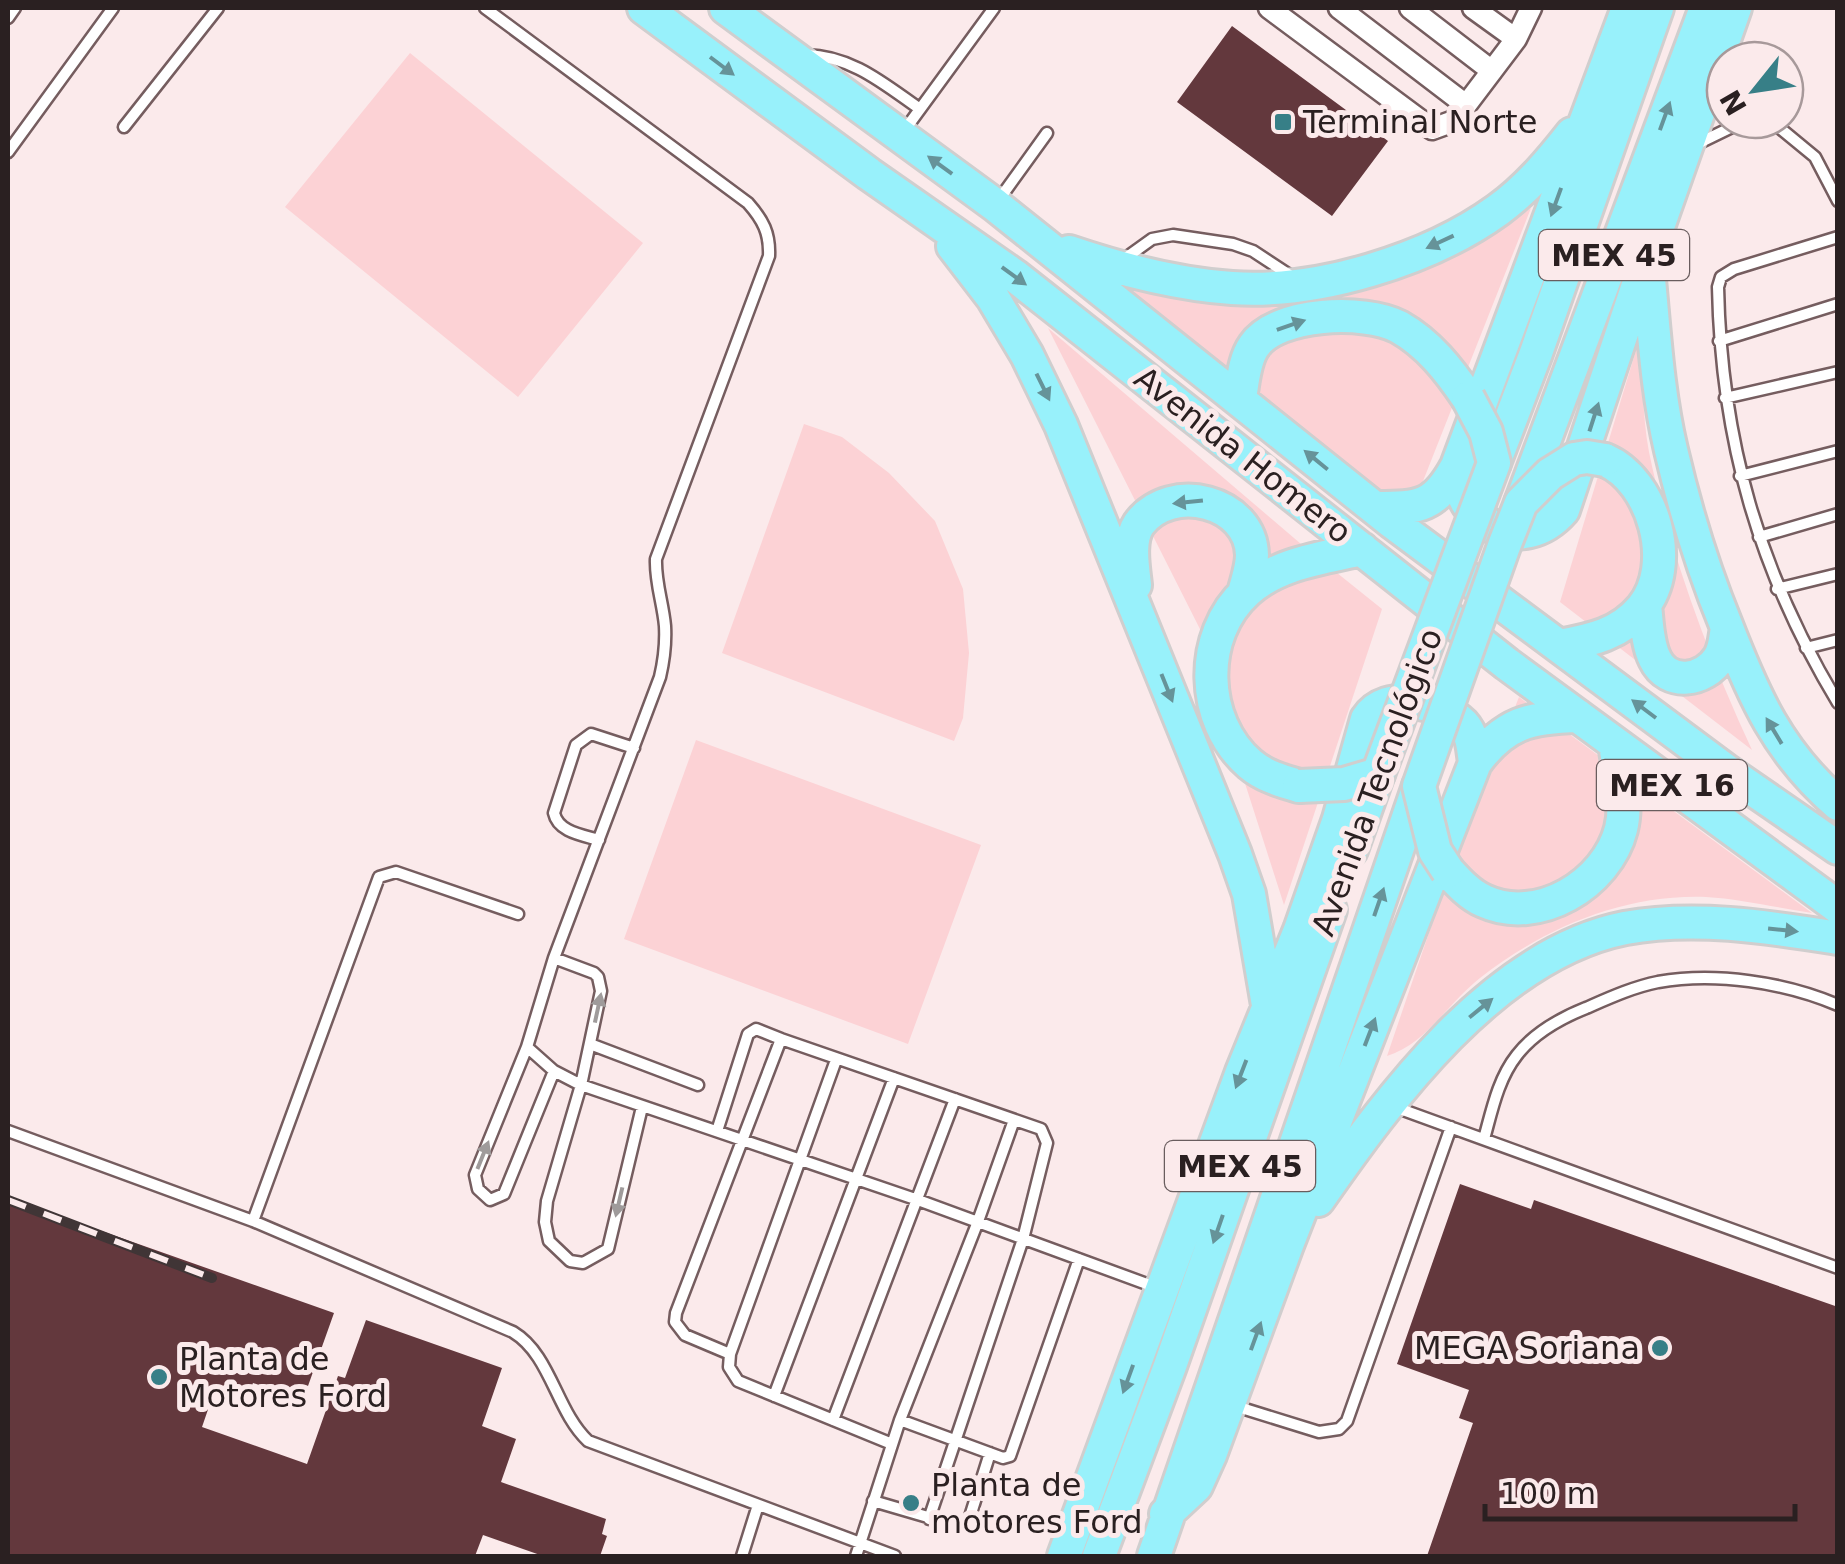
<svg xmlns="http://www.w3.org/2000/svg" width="1845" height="1564" font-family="'DejaVu Sans',sans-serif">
<rect width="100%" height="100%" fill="#fbeaeb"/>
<path fill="#fcd2d5" d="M410,53L643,243L518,397L285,207Z
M1531,208L1410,514L1122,283L1269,302L1338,295L1422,272Z
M1048,328L1301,544L1382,609L1284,905L1234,749L1205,639Z
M1640,337C1643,374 1642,415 1649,452C1670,554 1708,655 1752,750L1560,602Z
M804,424L842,437L889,473L935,521L963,589L969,653L963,718L954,741L722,653Z
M1519,697L1812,913C1778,908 1741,899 1706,897C1623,894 1544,928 1480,978C1448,1003 1426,1044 1387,1056L1450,871Z
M696,740L981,845L908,1044L624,939Z"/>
<path fill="#63383d" d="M1232,26L1388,141L1332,216L1177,102Z
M1460,1184L1531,1209L1534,1200L1838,1307V1556H1427L1473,1423L1459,1418L1469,1390L1397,1364Z
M8,1198L334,1313L303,1400L253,1383L245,1403L214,1392L202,1427L307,1464L338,1376L345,1378L366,1320L502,1368L482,1426L516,1439L501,1482L606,1519L602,1534L607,1536L600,1556H543L483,1535L475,1556H8Z"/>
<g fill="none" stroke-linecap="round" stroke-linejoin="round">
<g stroke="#755d5f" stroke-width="15">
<path id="lane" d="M485,8L748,203C763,220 770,233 769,256L656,559C655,582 663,603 665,626C666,644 664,660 660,677L554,958L527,1047L554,1071L581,1085L918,1200L1155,1287
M8,18L15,8
M806,55C852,56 884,84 920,109
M1770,120L1815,157L1838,201
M124,127L218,8
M904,131L994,8
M1695,145L1732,127L1771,121
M8,152L113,8
M998,201L1047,133
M1838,237L1734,269L1721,277L1718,287C1721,440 1759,572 1838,703
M1120,262L1152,239L1173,235L1233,244L1253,251L1291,276
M1719,341L1838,304
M1725,398L1838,372
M1740,476L1838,451
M1759,537L1838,514
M1777,589L1838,574
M1806,648L1838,640
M599,840C582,835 558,832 554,813L576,745L591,734L634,748
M554,958L594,973L598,977L601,991L581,1085L547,1201L545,1222L549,1241L570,1261L583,1263L608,1249L642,1107
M590,1044L698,1085
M527,1047L475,1175L478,1189L490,1200L504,1194L554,1071
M836,1060L730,1354L729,1367L738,1381L892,1444
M1392,1106L1838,1268
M8,1131L253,1221L513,1332C551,1355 556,1411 588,1441L895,1556
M717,1131L748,1034L756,1029L781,1039
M1484,1139C1492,1110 1498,1079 1517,1055C1534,1033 1561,1018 1586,1008C1609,998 1633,987 1658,982C1715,972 1784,982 1838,1005
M253,1221L379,877L396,872L518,914
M730,1354L685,1335L675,1322L676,1313L781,1039L1041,1129L1047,1143L1023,1239L929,1519
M774,1396L894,1078
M1232,1405L1319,1432L1339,1429L1347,1421L1451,1127
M833,1420L955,1099
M900,1420L1003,1458L1010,1456L1079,1259
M873,1501L962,1527L968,1523L990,1453
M742,1556L758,1505
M856,1556L900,1420L977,1224L1014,1120"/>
</g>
<g stroke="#755d5f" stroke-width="25">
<path id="street" d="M1269,8L1432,129L1454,121L1516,39L1531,8
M1339,8L1466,105
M1410,8L1492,71
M1473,8L1516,39"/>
</g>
<g stroke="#d0cece" stroke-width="38">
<path id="primary" d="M644,8L869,174L1015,276L1507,664L1838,907
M726,8L995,205L1392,522L1728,772L1838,848
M1628,8L1457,466C1458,525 1522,557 1563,510L1647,258L1735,8
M953,246L993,298L1027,355L1061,425L1235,854L1249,894L1268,1005
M1069,252C1122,270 1175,284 1232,288C1317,294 1429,260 1498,210C1527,189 1550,162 1572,134
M1648,269C1654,329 1657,391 1671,450C1685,510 1703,569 1726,625C1754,697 1778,752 1838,804
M1240,398C1243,382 1244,360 1254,346C1277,312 1365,309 1399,327C1429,344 1449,370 1468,398
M1494,463L1536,353L1657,8
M1521,503L1706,8
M1376,508C1420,508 1435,507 1457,466
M1135,585C1133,567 1128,540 1139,524C1171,481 1251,501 1252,555C1252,568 1247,581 1244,593
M1645,605C1647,622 1647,643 1655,659C1668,687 1705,681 1719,658C1725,649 1725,638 1727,628
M1559,646C1592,640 1620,634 1642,608C1678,565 1653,480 1605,460
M1475,763C1504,723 1530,717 1578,716
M1299,786C1282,781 1264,776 1250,764C1200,721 1198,635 1247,591C1278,563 1323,558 1362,549
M1351,850L1378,774
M1448,871C1459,883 1470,895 1484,901C1538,926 1607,884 1621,829C1628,802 1619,772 1615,744
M1318,1200C1389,1098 1494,954 1625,928C1695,915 1768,927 1838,938
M1064,1556L1242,1072L1300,930L1339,819L1367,719C1386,689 1440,702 1463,724C1473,735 1473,749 1475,763L1287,1245L1210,1455L1196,1486L1166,1514
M1099,1556L1170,1366L1330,910
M1154,1556L1419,786"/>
</g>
<use href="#lane" stroke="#fff" stroke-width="10"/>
<use href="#street" stroke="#fff" stroke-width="20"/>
<use href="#primary" stroke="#98f1fb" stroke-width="32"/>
<g stroke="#403536" stroke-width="10">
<path id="rail" d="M8,1200L212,1278"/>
</g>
<use href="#rail" stroke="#fbeaeb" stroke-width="6" stroke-dasharray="19" stroke-linecap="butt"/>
<g stroke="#d0cece" stroke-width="38" stroke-linecap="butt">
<path id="primary-bridge" d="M1299,786L1344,784L1378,774L1494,463L1486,432L1468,398
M1448,871L1435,851L1419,786L1504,546L1521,503L1550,474L1574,459L1587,457L1605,460"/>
</g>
<use href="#primary-bridge" stroke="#98f1fb" stroke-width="32"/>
</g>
<defs><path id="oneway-solid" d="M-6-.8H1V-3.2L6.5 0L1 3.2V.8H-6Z" transform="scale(2.5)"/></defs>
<g fill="#669399">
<use href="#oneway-solid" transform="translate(722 66) rotate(37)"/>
<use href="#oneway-solid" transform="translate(1665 116) rotate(-70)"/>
<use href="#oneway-solid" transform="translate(940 165) rotate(-144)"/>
<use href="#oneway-solid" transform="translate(1556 202) rotate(110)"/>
<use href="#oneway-solid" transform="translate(1440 242) rotate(155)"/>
<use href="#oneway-solid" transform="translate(1014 276) rotate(36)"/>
<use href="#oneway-solid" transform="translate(1291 325) rotate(-19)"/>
<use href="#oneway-solid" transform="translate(1043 387) rotate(64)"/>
<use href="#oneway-solid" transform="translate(1594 417) rotate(-72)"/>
<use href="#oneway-solid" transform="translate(1316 460) rotate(-141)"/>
<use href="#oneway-solid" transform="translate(1188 502) rotate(174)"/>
<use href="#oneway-solid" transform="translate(1167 688) rotate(68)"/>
<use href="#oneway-solid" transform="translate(1644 709) rotate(-143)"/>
<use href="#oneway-solid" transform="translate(1774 731) rotate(-121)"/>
<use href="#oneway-solid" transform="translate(1379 902) rotate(-71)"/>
<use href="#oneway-solid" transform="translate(1783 930) rotate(6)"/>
<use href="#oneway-solid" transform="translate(1481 1008) rotate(-39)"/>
<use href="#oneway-solid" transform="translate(1370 1032) rotate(-69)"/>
<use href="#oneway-solid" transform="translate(1241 1074) rotate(111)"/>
<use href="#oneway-solid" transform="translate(1218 1229) rotate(109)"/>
<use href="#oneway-solid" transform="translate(1256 1336) rotate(-70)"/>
<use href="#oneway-solid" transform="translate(1128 1379) rotate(110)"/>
</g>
<g fill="#9f9b9b">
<use href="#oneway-solid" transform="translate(598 1008) rotate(-78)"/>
<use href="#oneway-solid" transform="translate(483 1155) rotate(-68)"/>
<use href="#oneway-solid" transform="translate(619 1202) rotate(103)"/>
</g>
<g fill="#377f87" stroke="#fbeaeb" stroke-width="4">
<rect x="1273" y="112" width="20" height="20" rx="5"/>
<circle cx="1660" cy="1348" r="10"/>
<circle cx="159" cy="1377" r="10"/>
<circle cx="911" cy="1503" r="10"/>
</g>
<g text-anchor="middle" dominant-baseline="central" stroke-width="10" stroke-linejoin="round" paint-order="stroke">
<g fill="#fbeaeb" stroke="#695d5e" stroke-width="2.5">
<rect x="1539" y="230" width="150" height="50" rx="8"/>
<rect x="1597" y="760" width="150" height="50" rx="8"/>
<rect x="1165" y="1141" width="150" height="50" rx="8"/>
</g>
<g font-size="30" font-weight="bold" fill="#2a2021">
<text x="1614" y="255">MEX 45</text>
<text x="1672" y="785">MEX 16</text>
<text x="1240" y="1166">MEX 45</text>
</g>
<g font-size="32" fill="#2a2021" stroke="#fbeaeb" text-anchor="start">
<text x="1303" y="122">Terminal Norte</text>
<text x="1640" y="1348" text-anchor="end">MEGA Soriana</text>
<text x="179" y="1359">Planta de<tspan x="179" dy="37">Motores Ford</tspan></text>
<text x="931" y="1485">Planta de<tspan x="931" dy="37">motores Ford</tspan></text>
</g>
<g font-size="32" fill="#2a2021" stroke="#fbeaeb">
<text transform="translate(1243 455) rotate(38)">Avenida Homero</text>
<text transform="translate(1377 782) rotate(-70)">Avenida Tecnológico</text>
</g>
</g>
<rect width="1845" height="1564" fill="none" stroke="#2a2021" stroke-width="20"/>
<g transform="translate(1755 90) rotate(240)"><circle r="48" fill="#fbeaeb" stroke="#a7999a" stroke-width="2.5"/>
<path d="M0-8L18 38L0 25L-18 38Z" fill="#377f87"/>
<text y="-15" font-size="28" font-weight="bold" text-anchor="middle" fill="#2a2021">N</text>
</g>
<path d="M1485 1504v15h310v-15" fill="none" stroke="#2a2021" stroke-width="5"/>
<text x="1500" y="1504" font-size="30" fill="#2a2021" stroke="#fbeaeb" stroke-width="8" paint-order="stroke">100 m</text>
</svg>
